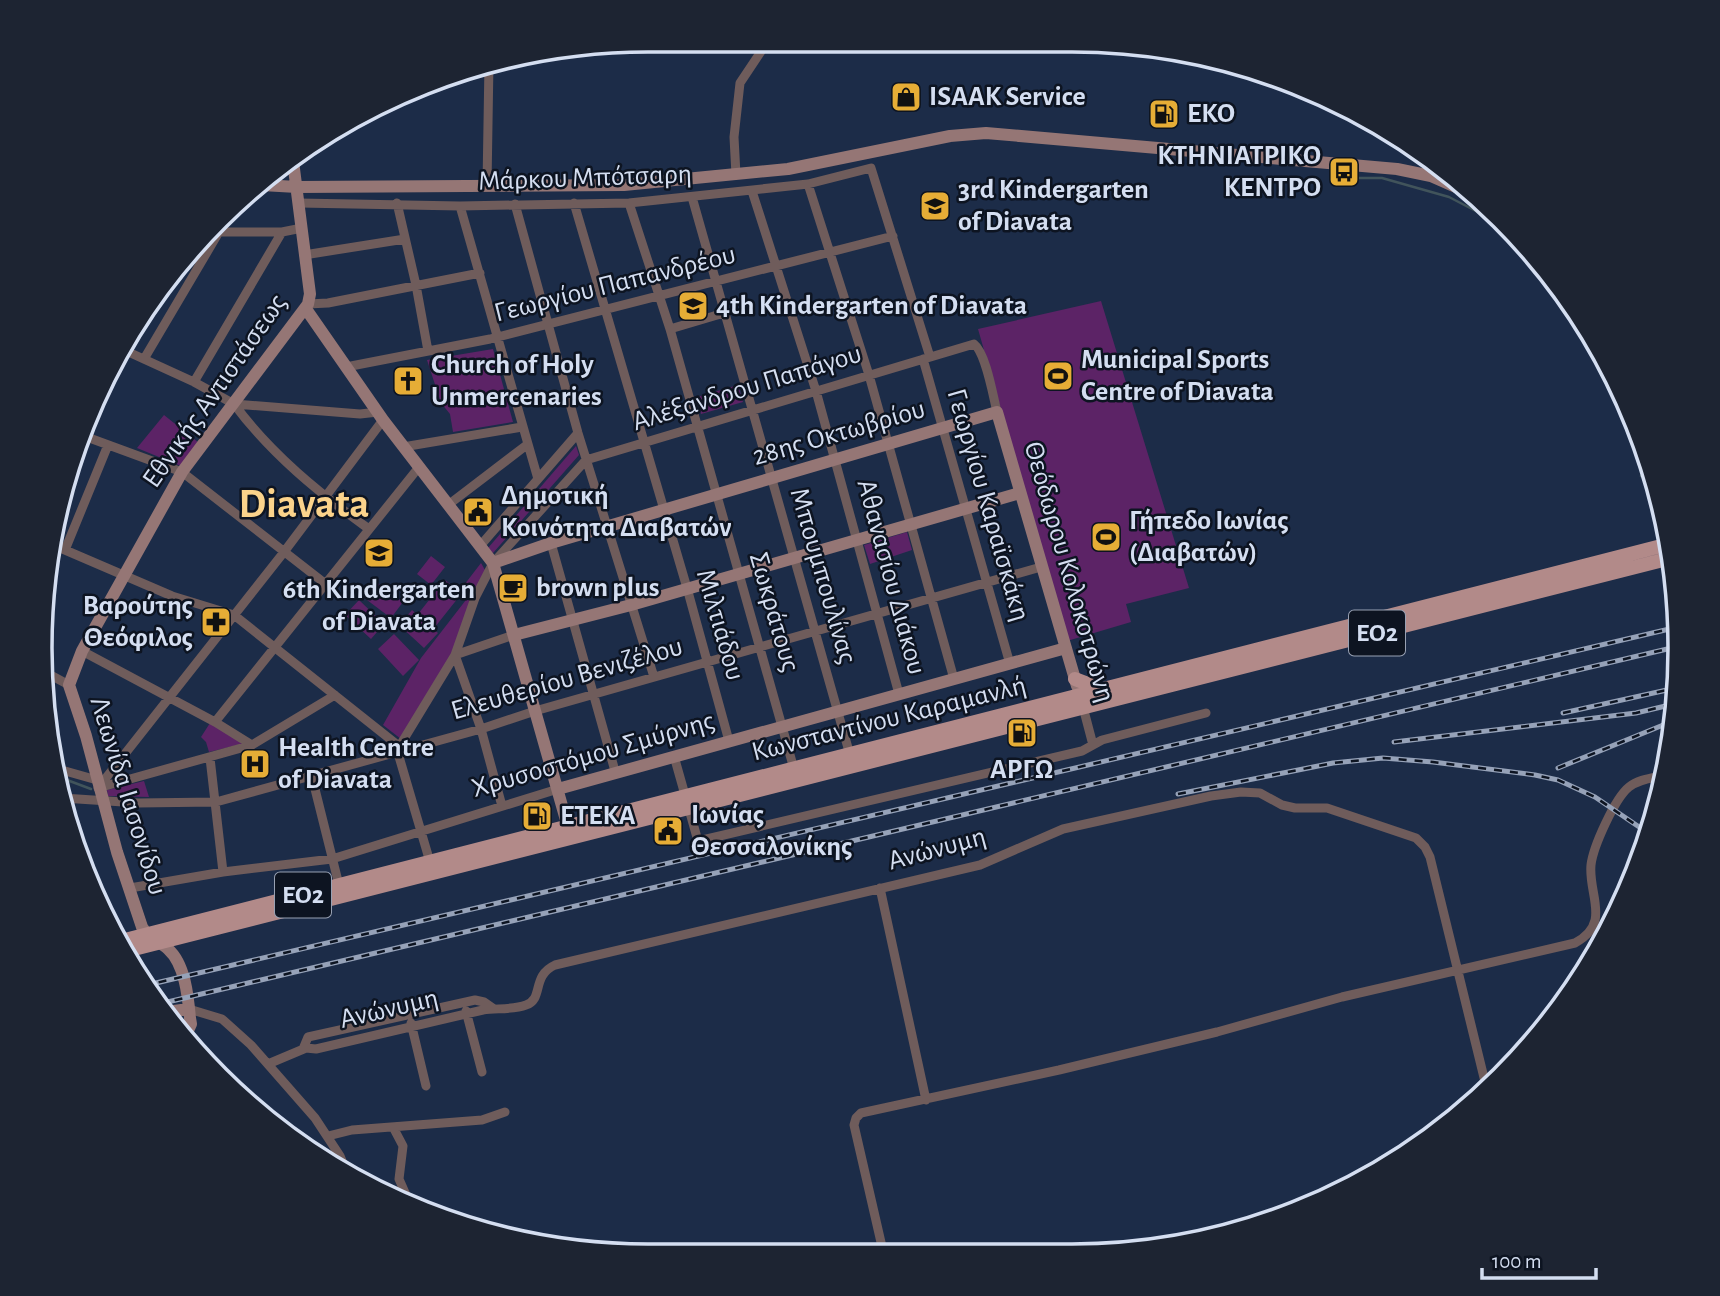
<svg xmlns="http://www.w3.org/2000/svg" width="1720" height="1296" font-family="'Alegreya Sans',sans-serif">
<rect width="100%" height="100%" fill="#1c2c48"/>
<path fill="#5c2366" d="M1101,301L1189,588L1126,604L1131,622L1067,641L978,329Z
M493,349L513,422L453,432L450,414L441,403L427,360Z
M738,385L743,402L701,414L697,397Z
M164,415L199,443L181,466L137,448Z
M576,446L579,455L493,553L488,548Z
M907,532L912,550L870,564L864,545Z
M431,556L445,567L431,585L417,574Z
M481,563L485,570L452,654L401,739L383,725L421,658L469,596L461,589Z
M445,580L462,593L435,627L418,614Z
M375,581L403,602L391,618L363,597Z
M359,600L384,624L371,639L345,615Z
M412,610L438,633L424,648L399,625Z
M394,634L419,660L403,676L378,649Z
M210,723L241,741L242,744L209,752L206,742L201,737Z
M144,781L149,797L108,796L107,790Z"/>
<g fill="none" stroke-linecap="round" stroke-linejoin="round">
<path stroke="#41545b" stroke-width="2.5" d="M1344,178H1382L1449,197L1493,220
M1641,476L1653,479
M59,777L91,789"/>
<path stroke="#6f5c5b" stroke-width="9" d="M736,175L734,137L740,83L768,41
M808,184L869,375L954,679
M487,185L489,62
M752,191L816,391L899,694
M692,197L850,755
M299,203L460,206L629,203L808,184L871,168L930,357
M397,203L416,285L428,351
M574,203L687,588L729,741
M629,203L670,329L794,769
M515,204L578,433L654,677
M460,206L538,479
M208,232H282L302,228
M304,255L405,239
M308,304L328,303L480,273
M670,329L724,313
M124,350L194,382L234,404L360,414L378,412
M144,359L219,232
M923,359L1010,664
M346,367L490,339L893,236
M194,382L282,232
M234,404C271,454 319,493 369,529
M84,436L182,472L327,585
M403,447L522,427
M448,505L528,444
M551,543L615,771
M51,544L172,596L234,615L395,743L430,862
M480,546L578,433
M65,550L108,445
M82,651L215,722L252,745
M43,671L69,685
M1083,707L1093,745
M215,722L419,467
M396,752L455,655L475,598L493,563L586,460L974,344C986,353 993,396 997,412
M674,756L698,841L1082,751L1102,740L1206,713
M210,758L223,872
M58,769L97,780
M312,777L339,885
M98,788L284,552L383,420
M98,788L252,745L335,695
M63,798L138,803L216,802L481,729L535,711L1041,567
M502,806L481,729L455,655L514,635
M130,888L223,872L332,859L558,789
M880,888L926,1100
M189,1009L222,1019L251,1045L315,1118L340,1156L348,1176
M466,1011L482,1072
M411,1023L426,1086
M303,1049L308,1037L475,1000L484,1002L494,1009
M268,1064L306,1048L316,1049C371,1036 427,1023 483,1010C497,1008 513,1010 526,1005C544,999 531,976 555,965L980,865L1063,829L1211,796L1241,792L1260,793L1282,805L1295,808H1327L1416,838L1425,847L1430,857L1487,1090
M393,1127L403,1146L399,1179L410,1204
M328,1136L352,1130L482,1120L505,1112
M883,1251L854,1125L856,1118L861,1113L1059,1070L1217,1032L1342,997L1575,943C1612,923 1588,895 1591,865C1593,847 1615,798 1629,787C1639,779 1653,778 1665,775"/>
<path stroke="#957675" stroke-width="12" d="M262,185L297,187L624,185L788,169L950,136L986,133L1397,169L1431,176L1465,191
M306,309L383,420L493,563L568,827
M493,563L551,543L997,412L1077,686
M514,635L631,605L1020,493
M558,789L1066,648
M166,1012L189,1009
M186,1035L191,1024L190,1018C188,996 185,964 168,949C159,941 149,939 142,927L117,852L86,736L69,685L82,651L182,472L308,304L310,294L293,161"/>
<path stroke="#b28a89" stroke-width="14" d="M1075,679L1101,689
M121,941L1669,544
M126,951L1671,558"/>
<g stroke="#96a2b8" stroke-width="5">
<path id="rail" d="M1563,713L1676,688
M1394,742L1636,713L1674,704
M1558,768L1673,721
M1178,794L1333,763L1383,758L1433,762L1535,775L1558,780L1595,797L1648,833
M143,986L1678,627
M159,1004L1680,646"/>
</g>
<use href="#rail" stroke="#0d1421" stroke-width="2.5" stroke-dasharray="8" stroke-linecap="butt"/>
</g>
<defs>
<g id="shop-square" transform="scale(1.575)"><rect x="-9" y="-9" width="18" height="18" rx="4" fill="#e6ad36" stroke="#0d1421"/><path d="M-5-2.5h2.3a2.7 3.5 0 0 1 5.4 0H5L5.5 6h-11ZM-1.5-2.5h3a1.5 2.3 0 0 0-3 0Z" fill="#111"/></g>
<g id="fuel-square" transform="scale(1.575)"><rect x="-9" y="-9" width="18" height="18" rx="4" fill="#e6ad36" stroke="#0d1421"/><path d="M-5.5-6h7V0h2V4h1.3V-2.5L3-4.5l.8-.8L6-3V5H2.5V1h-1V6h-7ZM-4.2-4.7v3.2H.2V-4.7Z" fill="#111"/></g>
<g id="bus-square" transform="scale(1.575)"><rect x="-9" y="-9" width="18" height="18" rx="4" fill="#e6ad36" stroke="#0d1421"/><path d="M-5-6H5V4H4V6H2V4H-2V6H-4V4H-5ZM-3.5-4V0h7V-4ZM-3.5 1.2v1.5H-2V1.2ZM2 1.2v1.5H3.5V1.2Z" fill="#111"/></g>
<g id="school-square" transform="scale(1.575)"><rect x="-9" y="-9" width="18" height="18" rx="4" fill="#e6ad36" stroke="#0d1421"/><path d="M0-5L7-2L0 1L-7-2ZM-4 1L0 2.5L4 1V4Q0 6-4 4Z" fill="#111"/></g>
<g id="stadium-square" transform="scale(1.575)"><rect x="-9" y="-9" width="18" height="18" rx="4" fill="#e6ad36" stroke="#0d1421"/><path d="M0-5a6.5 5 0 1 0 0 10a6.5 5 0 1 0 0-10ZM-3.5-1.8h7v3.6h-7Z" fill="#111"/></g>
<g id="church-square" transform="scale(1.575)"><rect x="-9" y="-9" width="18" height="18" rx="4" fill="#e6ad36" stroke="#0d1421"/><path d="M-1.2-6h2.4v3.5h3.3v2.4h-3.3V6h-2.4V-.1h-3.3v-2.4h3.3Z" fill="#111"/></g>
<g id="civic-square" transform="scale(1.575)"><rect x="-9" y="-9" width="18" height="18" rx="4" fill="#e6ad36" stroke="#0d1421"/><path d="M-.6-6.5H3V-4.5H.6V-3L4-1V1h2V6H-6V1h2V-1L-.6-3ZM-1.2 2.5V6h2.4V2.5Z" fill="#111"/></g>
<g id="cafe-square" transform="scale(1.575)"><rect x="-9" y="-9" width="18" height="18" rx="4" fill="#e6ad36" stroke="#0d1421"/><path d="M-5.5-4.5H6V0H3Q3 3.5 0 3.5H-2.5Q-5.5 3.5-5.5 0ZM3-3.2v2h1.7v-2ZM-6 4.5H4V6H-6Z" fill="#111"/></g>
<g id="pharmacy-square" transform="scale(1.575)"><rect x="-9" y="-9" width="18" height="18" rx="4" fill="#e6ad36" stroke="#0d1421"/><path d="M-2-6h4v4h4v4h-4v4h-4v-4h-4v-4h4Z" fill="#111"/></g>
<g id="hospital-square" transform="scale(1.575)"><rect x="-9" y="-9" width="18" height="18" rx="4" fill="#e6ad36" stroke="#0d1421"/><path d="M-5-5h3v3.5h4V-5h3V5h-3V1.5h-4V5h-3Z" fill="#111"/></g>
</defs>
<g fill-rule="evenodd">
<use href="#shop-square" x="906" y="97"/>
<use href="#fuel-square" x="1164" y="114"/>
<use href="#bus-square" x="1344" y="172"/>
<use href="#school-square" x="935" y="206"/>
<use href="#school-square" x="693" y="306"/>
<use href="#stadium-square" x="1058" y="376"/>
<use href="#church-square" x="408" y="381"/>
<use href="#civic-square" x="478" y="512"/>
<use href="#stadium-square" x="1106" y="537"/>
<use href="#school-square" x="379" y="553"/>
<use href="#cafe-square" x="513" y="588"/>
<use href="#pharmacy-square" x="216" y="622"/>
<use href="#fuel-square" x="1022" y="733"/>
<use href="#hospital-square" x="255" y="764"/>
<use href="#fuel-square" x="537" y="816"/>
<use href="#civic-square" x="668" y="831"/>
</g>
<g text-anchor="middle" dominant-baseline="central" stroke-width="5" stroke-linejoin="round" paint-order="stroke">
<g fill="#0d1421" stroke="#98a1b3" stroke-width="2">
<rect x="1349" y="610.5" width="56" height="45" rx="5"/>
<rect x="275" y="872.5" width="56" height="45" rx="5"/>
</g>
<g font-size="26" font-weight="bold" fill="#d4def1">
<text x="1377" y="633">ΕΟ2</text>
<text x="303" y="895">ΕΟ2</text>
</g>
<g font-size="28" font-weight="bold" fill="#d4def1" stroke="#0d1421" text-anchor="start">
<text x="929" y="97">ISAAK Service</text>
<text x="1187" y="114">EKO</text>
<text x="1321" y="156" text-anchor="end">ΚΤΗΝΙΑΤΡΙΚΟ<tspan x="1321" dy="32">ΚΕΝΤΡΟ</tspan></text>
<text x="958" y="190">3rd Kindergarten<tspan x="958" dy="32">of Diavata</tspan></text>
<text x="716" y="306">4th Kindergarten of Diavata</text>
<text x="1081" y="360">Municipal Sports<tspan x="1081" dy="32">Centre of Diavata</tspan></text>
<text x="431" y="365">Church of Holy<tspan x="431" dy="32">Unmercenaries</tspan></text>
<text x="501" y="496">Δημοτική<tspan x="501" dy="32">Κοινότητα Διαβατών</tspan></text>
<text x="1129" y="521">Γήπεδο Ιωνίας<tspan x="1129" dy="32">(Διαβατών)</tspan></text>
<text x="536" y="588">brown plus</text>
<text x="379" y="590" text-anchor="middle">6th Kindergarten<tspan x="379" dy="32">of Diavata</tspan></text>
<text x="193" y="606" text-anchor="end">Βαρούτης<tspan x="193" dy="32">Θεόφιλος</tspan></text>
<text x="278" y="748">Health Centre<tspan x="278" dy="32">of Diavata</tspan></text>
<text x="1022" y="770" text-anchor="middle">ΑΡΓΩ</text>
<text x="691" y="815">Ιωνίας<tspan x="691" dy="32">Θεσσαλονίκης</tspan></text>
<text x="560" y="816">ΕΤΕΚΑ</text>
</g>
<g font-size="28" fill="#d4def1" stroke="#0d1421">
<text transform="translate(585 178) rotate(-2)">Μάρκου Μπότσαρη</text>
<text transform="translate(615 284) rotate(-14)">Γεωργίου Παπανδρέου</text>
<text transform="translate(747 388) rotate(-17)">Αλέξανδρου Παπάγου</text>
<text transform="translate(215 391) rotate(-55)">Εθνικής Αντιστάσεως</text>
<text transform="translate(839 433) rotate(-16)">28ης Οκτωβρίου</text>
<text transform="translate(988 505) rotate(74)">Γεωργίου Καραϊσκάκη</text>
<text transform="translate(1069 572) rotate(74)">Θεόδωρου Κολοκοτρώνη</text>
<text transform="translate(823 576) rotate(74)">Μπουμπουλίνας</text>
<text transform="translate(891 577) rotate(75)">Αθανασίου Διάκου</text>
<text transform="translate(774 612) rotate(74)">Σωκράτους</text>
<text transform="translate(720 625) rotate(74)">Μιλτιάδου</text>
<text transform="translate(567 679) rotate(-16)">Ελευθερίου Βενιζέλου</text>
<text transform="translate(889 719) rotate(-14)">Κωνσταντίνου Καραμανλή</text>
<text transform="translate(593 755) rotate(-16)">Χρυσοστόμου Σμύρνης</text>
<text transform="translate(128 796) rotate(73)">Λεωνίδα Ιασονίδου</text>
<text transform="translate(937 849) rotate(-15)">Ανώνυμη</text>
<text transform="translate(389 1009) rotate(-13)">Ανώνυμη</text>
</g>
<g font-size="42" font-weight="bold" fill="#fbd38b" stroke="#0d1421">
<text x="304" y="504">Diavata</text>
</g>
</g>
<path d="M0 0H1720V1296H0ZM648 52H1072A596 596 0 0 1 1668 648V648A596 596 0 0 1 1072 1244H648A596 596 0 0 1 52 648V648A596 596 0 0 1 648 52Z" fill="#1d2432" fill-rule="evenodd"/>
<path fill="none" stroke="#d4def1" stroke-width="3.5" d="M648 52H1072A596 596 0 0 1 1668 648V648A596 596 0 0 1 1072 1244H648A596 596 0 0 1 52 648V648A596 596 0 0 1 648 52Z"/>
<path d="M1482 1268v10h114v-10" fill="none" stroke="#d4def1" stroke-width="3.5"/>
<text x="1492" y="1268" font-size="21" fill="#d4def1" stroke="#0d1421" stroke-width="5" paint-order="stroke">100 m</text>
</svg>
